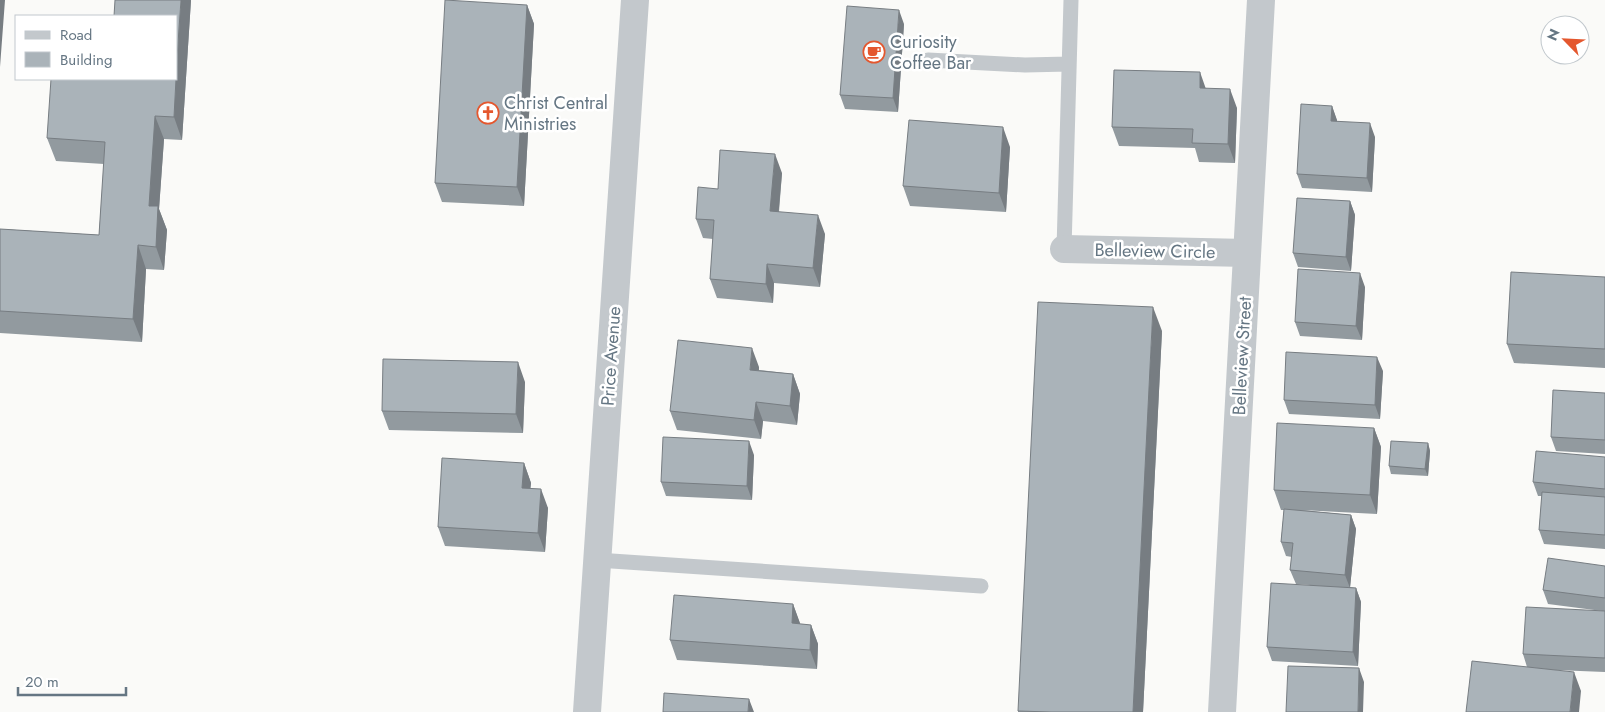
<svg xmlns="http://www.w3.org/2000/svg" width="1605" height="712" font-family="Jost,sans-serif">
<rect width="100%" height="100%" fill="#fafaf8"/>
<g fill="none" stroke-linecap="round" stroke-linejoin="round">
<path stroke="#c3c8cc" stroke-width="15" d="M928,60L1025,65L1069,64
M1064,249L1071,0
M597,560L981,586"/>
<path stroke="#c3c8cc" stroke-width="28" d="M1064,249L1247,253
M587,712L635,0
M1222,712L1261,0"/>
</g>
<path fill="#929a9f" d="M191,0L182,140L164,139L159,209L167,230L164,270L146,269L142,342L0,333V229L99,235L104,164L56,161L47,138Z
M527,5L534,24L524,206L442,202L435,183Z
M904,24L898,112L845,109L840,95Z
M1206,88L1237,108L1235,163L1199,162L1195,148L1119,146L1112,127Z
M1332,106L1337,121L1375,137L1372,192L1302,188L1297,174Z
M1010,147L1006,212L910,206L903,186Z
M782,173L779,212L825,234L820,287L774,283L773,303L717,298L710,279L713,239L703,238L696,219L718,189Z
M1350,201L1355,215L1351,271L1298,267L1293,253Z
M1605,277V368L1514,363L1507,344Z
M1365,287L1362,340L1300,336L1295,322Z
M1162,331L1143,712H1018V711Z
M759,367V370L793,374L800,394L797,425L763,421L761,439L677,430L670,411Z
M1383,371L1380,419L1289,414L1284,400Z
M525,382L523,433L389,430L382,411Z
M1605,393V454L1556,451L1551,437Z
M1374,428L1381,447L1377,514L1301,510L1351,515L1356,529L1350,587L1356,588L1361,602L1358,666L1272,661L1267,647L1310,585L1296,584L1290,570L1292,557L1286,556L1281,542L1284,510H1281L1274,490Z
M1428,443L1430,451L1428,476L1391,474L1389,466Z
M754,455L752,500L666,496L661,482Z
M1605,457V549L1544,544L1539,530L1542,496H1538L1533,482Z
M524,463L531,483L530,488L548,508L545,552L445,546L438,527Z
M1605,566V672L1555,670L1581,691L1527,667L1523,654L1602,611L1548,604L1543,590Z
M793,604L800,624L811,625L818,644L817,669L677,660L670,640Z"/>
<path fill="#777d82" d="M0,0H5L0,67Z
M181,0H191L182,140L174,117Z
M527,5L534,24L524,206L517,187Z
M899,10L904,24L898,112L893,98Z
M1200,72L1207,92L1200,88Z
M1230,89L1237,108L1235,163L1228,144Z
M1332,106L1337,120L1336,135L1331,121Z
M155,116L164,139L159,209L167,230L164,270L156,247L149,206Z
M1370,123L1375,137L1372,192L1367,178Z
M1003,127L1010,147L1006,212L999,193Z
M775,154L782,173L777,230L770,211Z
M1350,201L1355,215L1351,271L1346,257Z
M818,215L825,234L820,287L813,268Z
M138,245L146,269L142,342L133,319Z
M767,264L774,283L773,303L766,284Z
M1360,273L1365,287L1362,340L1356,326Z
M1153,307L1162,331L1143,712H1133Z
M752,348L759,367L757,389L750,370Z
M1377,357L1383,371L1380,419L1375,405Z
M518,362L525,382L523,433L516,414Z
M793,374L800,394L797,425L790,406Z
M756,402L763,421L761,439L754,420Z
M1374,428L1381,447L1377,514L1370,495Z
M749,441L754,455L752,500L747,486Z
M1428,443L1430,451L1428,476L1425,469Z
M524,463L531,483L529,507L522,488Z
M541,489L548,508L545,552L538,533Z
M1351,515L1356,529L1350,588L1345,575Z
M1356,588L1361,602L1358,666L1353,652Z
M793,604L800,623L799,643L792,623Z
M811,625L818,644L817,669L810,650Z
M1359,668L1364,682L1363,712H1358Z
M1574,672L1581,691L1579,712H1570Z
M749,699L754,712H748Z"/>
<path fill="#aab3b9" stroke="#777d82" d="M115,0H181L176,72V16H114Z
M445,0L527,5L517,187L435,183Z
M847,6L899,10L893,98L840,95Z
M1114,70L1200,72V88L1230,89L1228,144L1192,143L1193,129L1112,127Z
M51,79H176L174,117L155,116L149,206H158L156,247L138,245L133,319L0,311V229L99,235L105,142L47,138Z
M1301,104L1332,106L1331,121L1370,123L1367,178L1297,174Z
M909,120L1003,127L999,193L903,186Z
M720,150L775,154L770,211L818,215L813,268L767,264L766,284L710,279L714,220L696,219L698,187L718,189Z
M1297,198L1350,201L1346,257L1293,253Z
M1298,269L1360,273L1356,326L1295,322Z
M1511,272L1605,277V349L1507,344Z
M1038,302L1153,307L1133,712H1051L1018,711Z
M678,340L752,348L750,370L793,374L790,406L756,402L754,420L670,411Z
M1286,352L1377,357L1375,405L1284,400Z
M383,359L518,362L516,414L382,411Z
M1553,390L1605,393V440L1551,437Z
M1277,423L1374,428L1370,495L1274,490Z
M663,437L749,441L747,486L661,482Z
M1391,441L1428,443L1425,469L1389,466Z
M1536,451L1605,457V489L1533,482Z
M442,458L524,463L522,488L541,489L538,533L438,527Z
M1542,492L1605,497V535L1539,530Z
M1284,509L1351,515L1345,575L1290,570L1293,543L1281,542Z
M1548,558L1605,566V598L1543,590Z
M1271,583L1356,588L1353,652L1267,647Z
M674,595L793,604L792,623L811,625L810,650L670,640Z
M1526,607L1605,611V658L1523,654Z
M1472,661L1574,672L1570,712H1466Z
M1288,666L1359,668L1358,712H1286Z
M664,693L749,699L748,712H663Z"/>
<defs>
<g id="cafe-ring" transform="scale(1.125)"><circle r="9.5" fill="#fff" stroke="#e4572e" stroke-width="1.5"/><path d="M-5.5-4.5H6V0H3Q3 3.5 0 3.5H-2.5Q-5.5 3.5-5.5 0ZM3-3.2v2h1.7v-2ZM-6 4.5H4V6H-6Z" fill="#e4572e"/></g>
<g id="church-ring" transform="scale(1.125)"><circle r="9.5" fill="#fff" stroke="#e4572e" stroke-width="1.5"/><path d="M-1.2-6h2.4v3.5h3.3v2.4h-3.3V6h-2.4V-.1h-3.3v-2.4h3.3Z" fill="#e4572e"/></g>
</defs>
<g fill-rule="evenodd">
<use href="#cafe-ring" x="874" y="52"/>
<use href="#church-ring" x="488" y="113"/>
</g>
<g text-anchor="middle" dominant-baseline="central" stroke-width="5" stroke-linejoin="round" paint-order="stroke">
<g font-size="18" fill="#657683" stroke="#fff" text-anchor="start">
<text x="890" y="42">Curiosity<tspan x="890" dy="21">Coffee Bar</tspan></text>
<text x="504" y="103">Christ Central<tspan x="504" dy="21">Ministries</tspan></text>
</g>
<g font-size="18" fill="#657683" stroke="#fff">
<text transform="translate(1155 251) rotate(1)">Belleview Circle</text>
<text transform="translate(611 356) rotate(-86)">Price Avenue</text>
<text transform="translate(1242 356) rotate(-87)">Belleview Street</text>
</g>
</g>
<rect x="15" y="15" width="162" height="65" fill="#ffffff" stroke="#c1c8cd"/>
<rect x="25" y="31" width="25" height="8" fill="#c3c8cc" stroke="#c1c8cd"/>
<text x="60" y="40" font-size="15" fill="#657683">Road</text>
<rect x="25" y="52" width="25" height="15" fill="#aab3b9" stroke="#c1c8cd"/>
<text x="60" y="65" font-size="15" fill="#657683">Building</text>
<g transform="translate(1565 40) rotate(294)"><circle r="24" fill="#ffffff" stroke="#c1c8cd"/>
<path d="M0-4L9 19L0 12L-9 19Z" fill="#e4572e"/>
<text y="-8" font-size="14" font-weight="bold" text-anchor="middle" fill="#657683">N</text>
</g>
<path d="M18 687v8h108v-8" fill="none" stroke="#657683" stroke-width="2.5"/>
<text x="25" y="687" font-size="15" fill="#657683" stroke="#ffffff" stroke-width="4" paint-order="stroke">20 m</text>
</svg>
